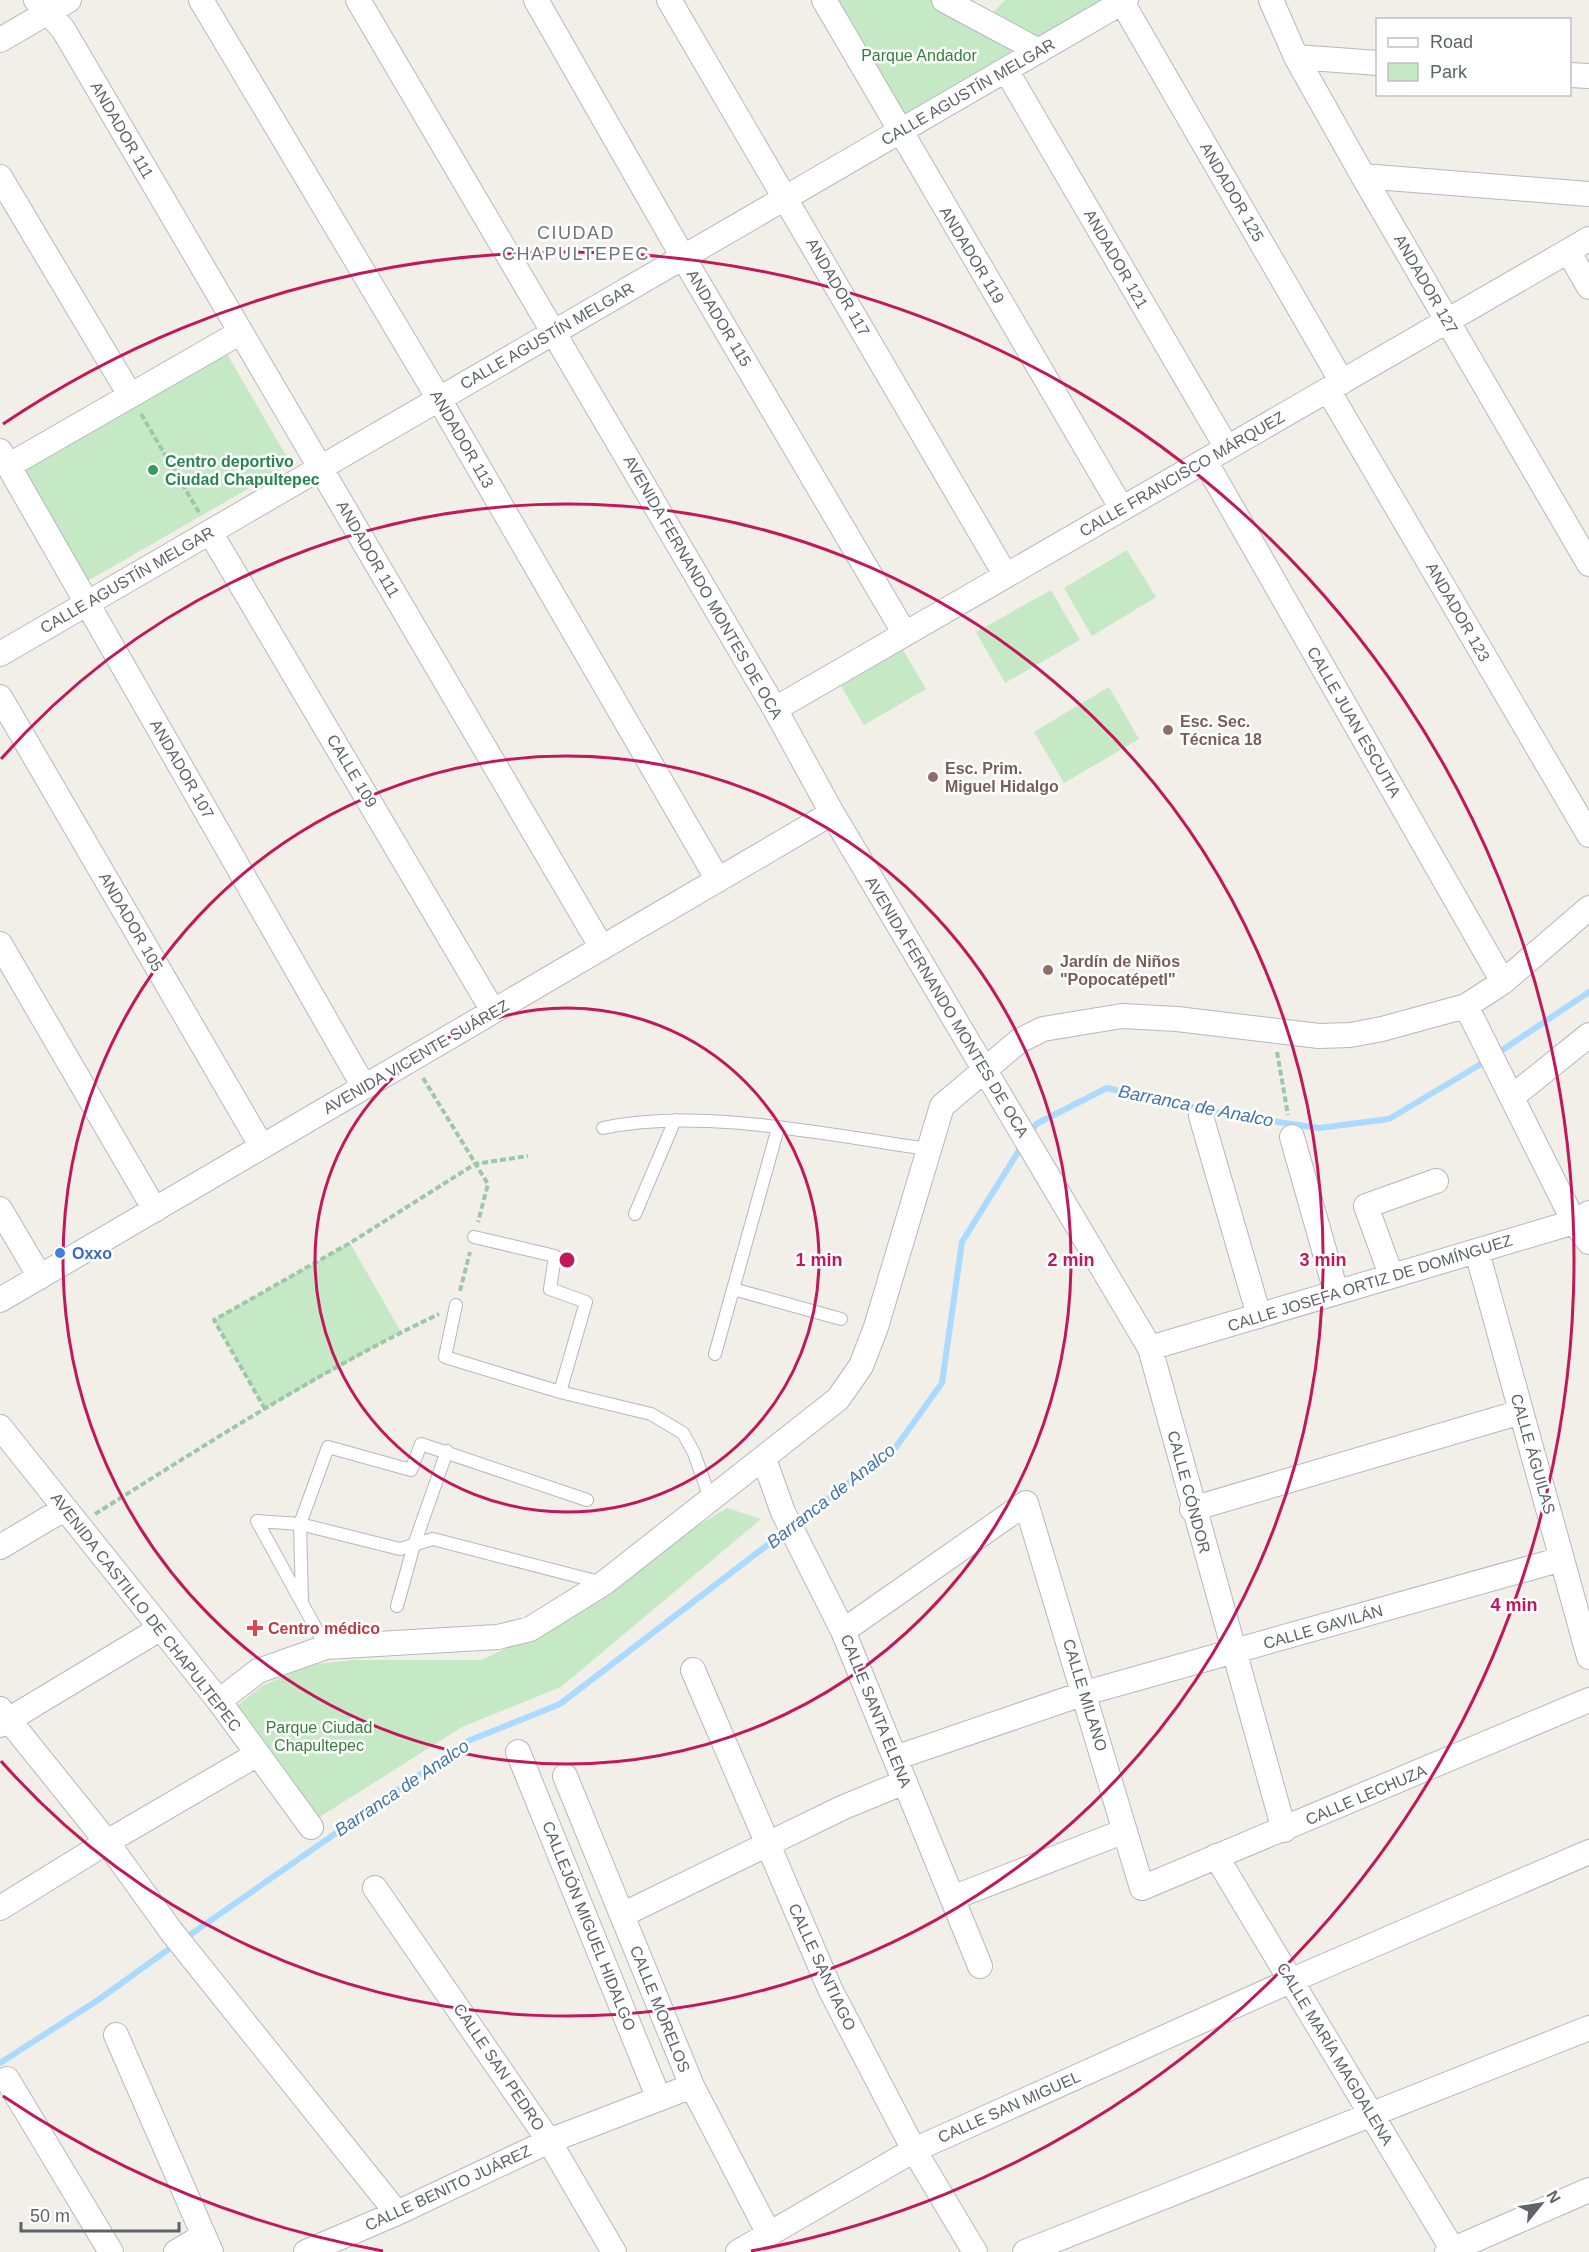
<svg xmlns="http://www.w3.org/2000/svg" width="1589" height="2252" font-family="Helvetica,sans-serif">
<rect width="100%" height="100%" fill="#f1efe8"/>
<path fill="#c5e8c5" d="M824,0H944L983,23L1005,0H1112L899,131Z
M227,354L291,464L79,586L14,475Z
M1127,550L1156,597L1092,636L1064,588Z
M1051,590L1080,640L1005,683L976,632Z
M903,650L926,689L864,725L841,686Z
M1109,687L1139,739L1064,783L1034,732Z
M350,1243L401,1332L265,1409L214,1320Z
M727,1508L761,1519L561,1687L462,1727L299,1830L236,1707L262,1686L310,1665L352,1660H481L560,1623L651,1554Z"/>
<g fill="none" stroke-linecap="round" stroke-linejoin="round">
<path stroke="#aadaff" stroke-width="6" d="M1495,1055L1589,992
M1030,1133L1036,1124L1107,1088L1218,1113L1319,1128L1389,1119L1486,1061
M795,1524L896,1447L942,1383L962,1242L1023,1144
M184,1939L468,1741L560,1704L787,1530
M0,2063L98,2000L176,1944"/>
<g stroke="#b5b8bc" stroke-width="14">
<path id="lane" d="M603,1128C700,1107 829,1135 928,1149
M635,1214L675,1120
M474,1237L555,1256L550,1289L586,1302L560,1392
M733,1289L841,1319
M456,1305L445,1357L560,1392L651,1414L683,1433L694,1453L711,1501
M715,1354L778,1128
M302,1600L300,1524L328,1447L411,1470L421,1444L587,1500
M397,1606L414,1545L447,1451
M326,1647L257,1521L300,1524L400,1549L433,1539L603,1583"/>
</g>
<g stroke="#b5b8bc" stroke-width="26">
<path id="street" d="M36,0L63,29L602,948
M201,0L439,399L718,880
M358,0L775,709L832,813L1150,1348L1284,1830
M536,0L683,257L905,634
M669,0L1006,576
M824,0L1122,509
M944,0L1039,51
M1271,0L1296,57L1363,176L1589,564
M1122,2L1342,382
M0,40L69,0
M1296,57L1378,63
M1006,70L1227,448
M1570,75L1589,76
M1363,176L1589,194
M0,177L130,395
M1568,251L1589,287
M1328,390L1589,835
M0,451L364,1087
M1205,461L1503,982
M8,466L241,332
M210,532L493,1011
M0,654L1126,0
M0,697L262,1147
M775,709L1589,239
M0,944L155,1210
M1466,1006L1574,1222L1589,1242
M1512,1097L1589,1035
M1201,1116L1259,1316
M1292,1137L1336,1292
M0,1209L40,1277
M1477,1252L1589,1657
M1391,1275L1366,1206L1436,1181
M0,1300L832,813
M1150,1348L1574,1222L1589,1213
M0,1427L219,1701L311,1827
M764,1459L783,1512L843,1631L980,1966
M1192,1509L1521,1412
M0,1547L64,1509
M843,1631L1026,1503L1142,1888L1589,1700
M693,1670L830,1989L914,2150L975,2252
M219,1701L258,1671L326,1647L498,1637L530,1629L604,1583L838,1399L861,1366L876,1327L942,1106L1019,1041L1043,1029L1122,1016L1177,1019L1319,1036L1350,1035L1382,1029L1466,1006L1503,982L1589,908
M0,1709L107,1842L171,1931L397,2213
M0,1725L161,1628
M518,1752L659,2099
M895,1758L1085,1693L1562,1559
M565,1776L692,2086L769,2234
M1216,1856L1454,2252
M375,1888L549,2141L614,2252
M952,1898L1125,1831
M0,1908L107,1842L256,1755
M622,1915L844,1807L905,1782
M116,2035L211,2252
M7,2079L111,2252
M176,2252L203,2236
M306,2252L397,2213L549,2141L692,2086
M738,2252L914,2150L1290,1981L1589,1852
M1025,2252L1589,2028
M1447,2252L1589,2190"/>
</g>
<path stroke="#9cc7a9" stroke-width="4" stroke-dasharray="6 3" stroke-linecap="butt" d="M141,414L200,514
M1277,1052L1288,1115
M423,1078L488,1184L478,1222
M460,1291L470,1252
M265,1409L214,1320L350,1243L475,1164L528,1156
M95,1514C207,1444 319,1371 439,1314"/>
<use href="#lane" stroke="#fff" stroke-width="12"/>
<use href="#street" stroke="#fff" stroke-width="24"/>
</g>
<g fill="none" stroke="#c2185b" stroke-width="3">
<circle cx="567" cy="1260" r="252"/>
<circle cx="567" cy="1260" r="504"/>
<path d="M1 759A756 756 0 1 1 1 1761"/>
<path d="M383 2251A1008 1008 0 0 1 3 2096M3 424A1008 1008 0 1 1 751 2251"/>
</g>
<circle fill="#2e9e5b" stroke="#fff" stroke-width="2" cx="153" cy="470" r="6"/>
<g fill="#8d6e63" stroke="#fff" stroke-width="2">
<circle cx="1168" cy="730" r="6"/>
<circle cx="933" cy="777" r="6"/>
<circle cx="1048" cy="970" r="6"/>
</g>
<circle fill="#3f7fe0" stroke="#fff" stroke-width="2" cx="60" cy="1253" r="6"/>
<path fill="#e0444e" stroke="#fff" stroke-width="2" d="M252 1619h6v6h6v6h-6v6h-6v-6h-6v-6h6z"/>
<g text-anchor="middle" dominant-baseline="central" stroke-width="5" stroke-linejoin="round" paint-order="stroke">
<g font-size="16" fill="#348238" stroke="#fff">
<text x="919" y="55">Parque Andador</text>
<text x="319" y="1727">Parque Ciudad<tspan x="319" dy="18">Chapultepec</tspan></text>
</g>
<g font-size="16" fill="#5f6368" stroke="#fff">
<text transform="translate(968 92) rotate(-30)">CALLE AGUSTÍN MELGAR</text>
<text transform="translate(122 130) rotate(60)">ANDADOR 111</text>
<text transform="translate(1232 192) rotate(60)">ANDADOR 125</text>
<text transform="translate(972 255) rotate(59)">ANDADOR 119</text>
<text transform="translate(1116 259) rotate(60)">ANDADOR 121</text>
<text transform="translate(1426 284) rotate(60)">ANDADOR 127</text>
<text transform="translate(838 287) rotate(60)">ANDADOR 117</text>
<text transform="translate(719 318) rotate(59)">ANDADOR 115</text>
<text transform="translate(547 336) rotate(-30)">CALLE AGUSTÍN MELGAR</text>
<text transform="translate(462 439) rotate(60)">ANDADOR 113</text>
<text transform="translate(1182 474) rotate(-30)">CALLE FRANCISCO MÁRQUEZ</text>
<text transform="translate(368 549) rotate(60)">ANDADOR 111</text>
<text transform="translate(127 580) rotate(-30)">CALLE AGUSTÍN MELGAR</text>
<text transform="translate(703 587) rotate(60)">AVENIDA FERNANDO MONTES DE OCA</text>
<text transform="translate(1458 612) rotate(60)">ANDADOR 123</text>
<text transform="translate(1354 722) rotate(60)">CALLE JUAN ESCUTIA</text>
<text transform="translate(182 769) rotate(60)">ANDADOR 107</text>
<text transform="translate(352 771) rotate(59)">CALLE 109</text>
<text transform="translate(131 922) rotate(60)">ANDADOR 105</text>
<text transform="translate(947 1007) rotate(59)">AVENIDA FERNANDO MONTES DE OCA</text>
<text transform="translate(416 1057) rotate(-30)">AVENIDA VICENTE SUÁREZ</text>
<text transform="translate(1370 1283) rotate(-17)">CALLE JOSEFA ORTIZ DE DOMÍNGUEZ</text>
<text transform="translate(1533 1454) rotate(74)">CALLE ÁGUILAS</text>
<text transform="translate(1189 1492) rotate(75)">CALLE CÓNDOR</text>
<text transform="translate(146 1612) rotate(52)">AVENIDA CASTILLO DE CHAPULTEPEC</text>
<text transform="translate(1323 1627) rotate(-16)">CALLE GAVILÁN</text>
<text transform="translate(1085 1695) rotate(73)">CALLE MILANO</text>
<text transform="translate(876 1711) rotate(68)">CALLE SANTA ELENA</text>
<text transform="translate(1366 1795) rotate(-23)">CALLE LECHUZA</text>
<text transform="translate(589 1926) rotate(68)">CALLEJÓN MIGUEL HIDALGO</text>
<text transform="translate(822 1967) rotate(65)">CALLE SANTIAGO</text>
<text transform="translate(660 2009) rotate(68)">CALLE MORELOS</text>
<text transform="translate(1335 2054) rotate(59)">CALLE MARÍA MAGDALENA</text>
<text transform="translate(499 2067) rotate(56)">CALLE SAN PEDRO</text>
<text transform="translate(1009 2107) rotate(-24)">CALLE SAN MIGUEL</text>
<text transform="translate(448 2188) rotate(-25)">CALLE BENITO JUÁREZ</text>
</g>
<g font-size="16" font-weight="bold" fill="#27864d" stroke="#fff" text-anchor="start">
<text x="165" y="461">Centro deportivo<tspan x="165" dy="18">Ciudad Chapultepec</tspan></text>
</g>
<g font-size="16" font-weight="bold" fill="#785e54" stroke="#fff" text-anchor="start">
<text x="1180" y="721">Esc. Sec.<tspan x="1180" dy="18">Técnica 18</tspan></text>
<text x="945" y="768">Esc. Prim.<tspan x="945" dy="18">Miguel Hidalgo</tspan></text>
<text x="1060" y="961">Jardín de Niños<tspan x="1060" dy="18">"Popocatépetl"</tspan></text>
</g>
<g font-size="16" font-weight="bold" fill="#366cbe" stroke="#fff" text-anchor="start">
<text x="72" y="1253">Oxxo</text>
</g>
<g font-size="16" font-weight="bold" fill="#be3a42" stroke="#fff" text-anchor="start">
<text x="268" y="1628">Centro médico</text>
</g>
<g font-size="18" letter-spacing="1.5" fill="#70757a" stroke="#fff">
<text x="576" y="233">CIUDAD<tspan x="576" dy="21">CHAPULTEPEC</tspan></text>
</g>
<g font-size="18" font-style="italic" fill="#4174aa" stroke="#fff">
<text transform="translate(1196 1106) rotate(11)">Barranca de Analco</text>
<text transform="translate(831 1496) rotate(-38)">Barranca de Analco</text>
<text transform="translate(402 1788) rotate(-34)">Barranca de Analco</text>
</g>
</g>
<circle cx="567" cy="1260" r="9" fill="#c2185b" stroke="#fff" stroke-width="3"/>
<g font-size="18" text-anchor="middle" font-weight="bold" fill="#c2185b" stroke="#fff" stroke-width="5" stroke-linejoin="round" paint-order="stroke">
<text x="819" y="1266">1 min</text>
<text x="1071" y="1266">2 min</text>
<text x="1323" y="1266">3 min</text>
<text x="1514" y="1611">4 min</text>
</g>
<rect x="1376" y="18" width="195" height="78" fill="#ffffff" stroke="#bfc1c3" stroke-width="1.5"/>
<rect x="1388" y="38" width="30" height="9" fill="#ffffff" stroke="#bfc1c3" stroke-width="1.5"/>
<text x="1430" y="48" font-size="18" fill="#5f6368">Road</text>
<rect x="1388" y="63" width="30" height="18" fill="#c5e8c5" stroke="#bfc1c3" stroke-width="1.5"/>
<text x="1430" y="78" font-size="18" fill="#5f6368">Park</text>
<g transform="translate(1541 2204) rotate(60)" stroke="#ffffff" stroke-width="4.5" paint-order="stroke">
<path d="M0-4.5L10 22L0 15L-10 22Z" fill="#5f6368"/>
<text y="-9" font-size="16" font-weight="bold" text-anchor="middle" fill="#5f6368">N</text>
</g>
<path d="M21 2222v9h158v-9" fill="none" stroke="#5f6368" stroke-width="3"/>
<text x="30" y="2222" font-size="18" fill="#5f6368" stroke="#ffffff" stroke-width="4.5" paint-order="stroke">50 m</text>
</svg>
